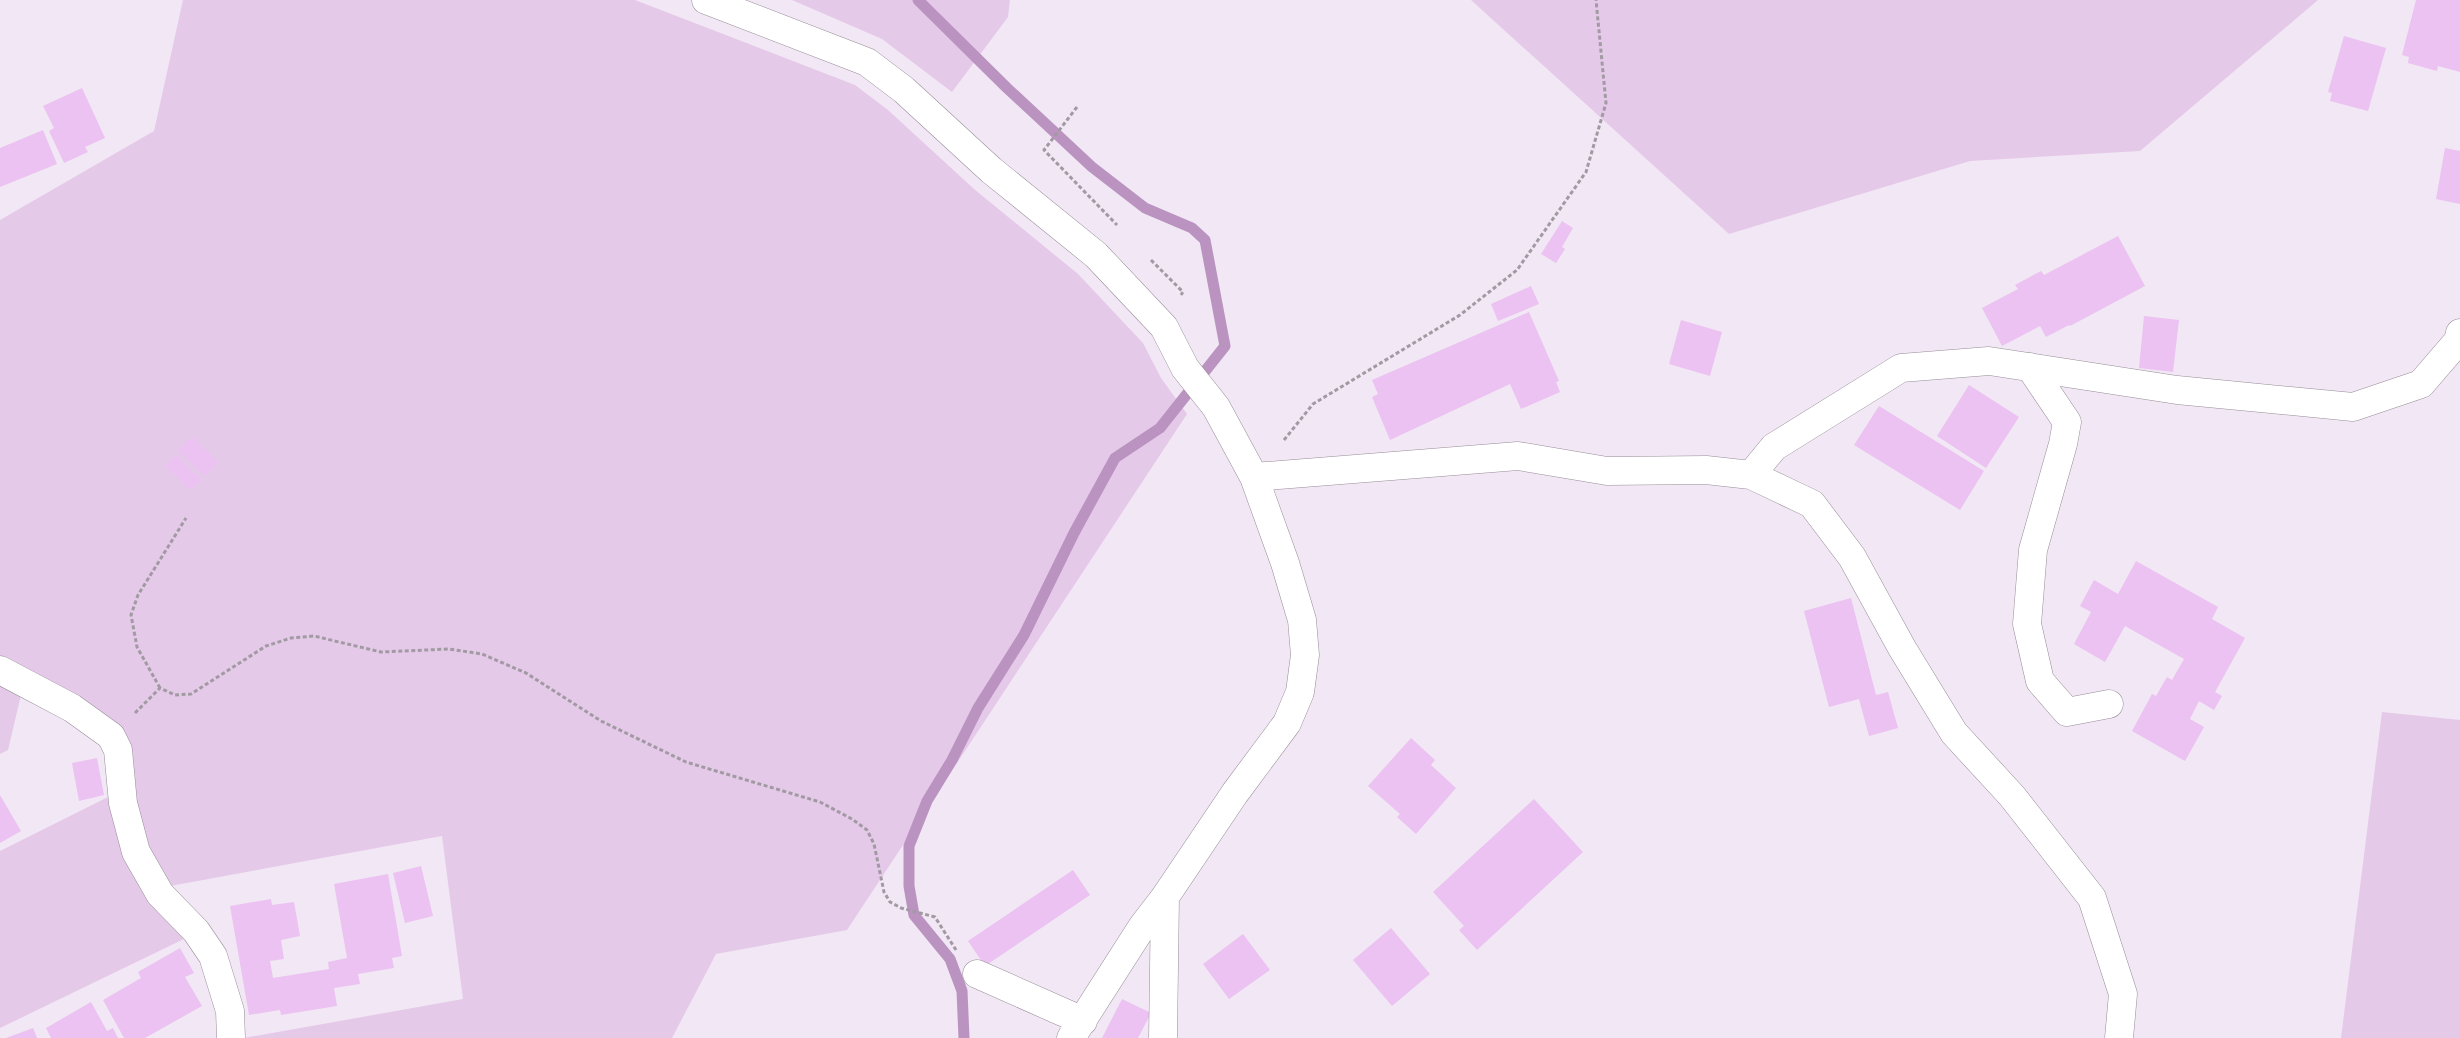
<svg xmlns="http://www.w3.org/2000/svg" width="2460" height="1038" font-family="'DejaVu Sans',sans-serif">
<rect width="100%" height="100%" fill="#f2e7f4"/>
<path fill="#e5c9e9" d="M183,0H635L855,85L888,110L974,189L1078,274L1143,343L1161,378L1187,414L847,930L716,954L672,1038H244L463,999L442,836L170,886L147,847L134,801L129,746L0,657V220L154,131Z
M792,0H1010L1008,17L952,92L882,39Z
M1471,0H2318L2140,151L1970,161L1729,234Z
M0,683L21,695L8,750L0,754Z
M2382,712L2460,720V1038H2341Z
M110,796L186,938L0,1028V851Z"/>
<g fill="none" stroke-linecap="round" stroke-linejoin="round">
<path stroke="#ba93c0" stroke-width="11" d="M918,0L1007,88L1092,167L1145,208L1192,228L1205,240L1225,346L1160,428L1115,458L1074,533L1024,635L978,708L952,760L927,801L909,846V886L914,915L950,959L962,991L964,1038"/>
</g>
<path fill="#ebc2f1" d="M2416,0H2460V72L2438,66L2437,71L2408,63L2409,57L2402,55Z
M2344,36L2386,48L2368,111L2330,101L2332,93L2328,92Z
M82,88L105,138L85,147L88,152L64,163L49,131L54,128L43,106Z
M43,130L57,164L0,187V148Z
M2445,148L2460,151V204L2436,199Z
M1562,221L1573,228L1562,247L1565,249L1556,263L1541,254Z
M2118,236L2145,286L2070,326L2069,325L2046,337L2040,326L2002,346L1982,308L2018,289L2015,285L2041,271L2044,275Z
M1531,286L1539,304L1498,321L1491,304Z
M1529,312L1559,381L1556,382L1560,392L1521,409L1510,384L1390,440L1372,397L1378,394L1372,380Z
M2144,316L2179,320L2173,372L2139,368Z
M1681,320L1722,332L1710,376L1669,364Z
M1969,385L2019,417L1986,468L1937,436Z
M1879,406L1984,471L1960,510L1854,445Z
M192,437L218,462L205,476L178,451Z
M176,455L201,481L190,490L166,466Z
M2136,561L2218,607L2212,619L2245,638L2215,692L2222,696L2214,710L2199,701L2190,719L2204,727L2185,761L2132,731L2152,694L2156,696L2167,677L2172,680L2184,659L2125,626L2105,662L2074,644L2091,612L2080,606L2094,580L2118,594Z
M1851,598L1876,695L1888,692L1898,728L1869,736L1859,699L1829,707L1804,611Z
M1411,738L1435,760L1431,765L1456,788L1416,834L1397,817L1400,814L1368,786Z
M97,758L104,795L79,801L72,763Z
M0,795L21,831L0,843Z
M1534,799L1583,852L1477,950L1459,930L1464,926L1433,892Z
M421,866L433,916L405,923L393,873Z
M1073,870L1090,895L985,966L968,941Z
M388,874L402,956L392,958L394,968L358,974L360,984L334,988L337,1006L281,1015L280,1010L249,1015L230,906L271,899L272,905L294,902L300,936L281,940L284,959L270,961L273,978L329,969L328,962L347,958L334,884Z
M1391,928L1430,974L1392,1006L1353,960Z
M1243,934L1270,970L1229,999L1203,964Z
M180,948L194,973L185,977L202,1006L145,1038H124L103,1000L141,978L138,972Z
M1122,999L1151,1013L1138,1038H1102Z
M91,1002L107,1031L113,1028L118,1038H51L46,1028Z
M33,1028L37,1038H6Z"/>
<g fill="none" stroke-linecap="round" stroke-linejoin="round">
<g stroke="#978d98" stroke-width="29">
<path id="street" d="M706,0L867,62L904,90L991,170L1096,255L1164,327L1185,368L1216,407L1254,477L1285,563L1302,620L1305,655L1300,692L1287,723L1235,793L1165,897L1142,927L1071,1038
M2030,367L2067,422L2063,444L2033,550L2027,624L2040,681L2067,712L2109,704
M1751,475L1774,447L1901,368L1989,361L2177,390L2353,407L2421,384L2458,341L2460,333
M1254,477L1518,456L1607,471L1706,470L1751,475L1812,504L1852,557L1902,648L1954,733L2012,796L2092,898L2123,994L2119,1038
M0,670L72,708L111,736L118,750L123,803L136,852L160,894L196,931L213,956L230,1011L231,1038
M977,974L1083,1021
M1163,1038L1165,897"/>
</g>
<path stroke="#a29aa3" stroke-width="3" stroke-dasharray="4 2.5" stroke-linecap="butt" d="M1077,107L1044,150L1117,225
M1151,260L1183,292L1181,295
M1284,440L1313,404L1460,315L1517,270L1586,172L1606,103L1596,0
M160,688L137,647L131,615L138,595L186,518
M135,713L160,688L175,695L191,694L266,646L291,638L314,636L381,652L449,649L482,654L526,673L601,721L686,762L820,802L852,819L867,830L874,844L884,892L890,902L901,908L935,917L956,950"/>
<use href="#street" stroke="#fff" stroke-width="28"/>
</g>
</svg>
